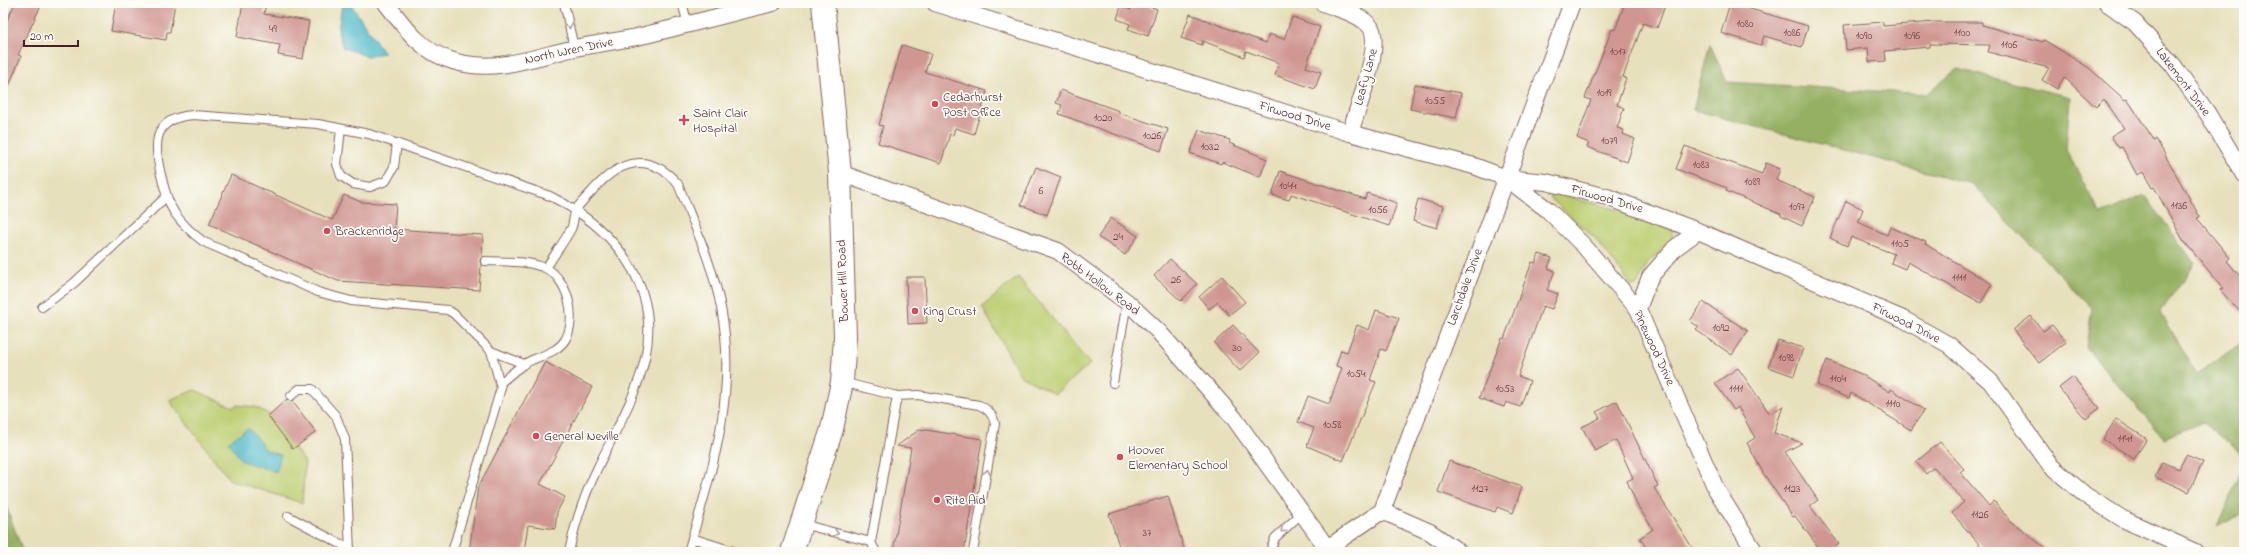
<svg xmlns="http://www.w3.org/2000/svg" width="2247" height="555" font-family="'Indie Flower',sans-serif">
<rect width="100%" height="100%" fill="#fdfcf7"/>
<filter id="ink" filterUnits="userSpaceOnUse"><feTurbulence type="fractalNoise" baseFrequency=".025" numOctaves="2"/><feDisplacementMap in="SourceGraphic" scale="8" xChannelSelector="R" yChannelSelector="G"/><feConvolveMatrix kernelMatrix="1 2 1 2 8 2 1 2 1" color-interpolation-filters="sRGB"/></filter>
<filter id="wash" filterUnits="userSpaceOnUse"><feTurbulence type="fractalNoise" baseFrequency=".012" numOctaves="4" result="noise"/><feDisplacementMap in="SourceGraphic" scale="16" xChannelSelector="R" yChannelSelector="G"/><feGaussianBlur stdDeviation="0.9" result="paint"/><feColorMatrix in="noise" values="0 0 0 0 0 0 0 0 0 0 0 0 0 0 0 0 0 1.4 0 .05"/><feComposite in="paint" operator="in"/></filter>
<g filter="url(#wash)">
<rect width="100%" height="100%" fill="#e7e0bc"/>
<path fill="#bccd6f" stroke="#83764d" d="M1553,193L1615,209L1672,229V241L1648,262L1637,285L1632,286L1595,238L1550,198Z
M1018,277L1090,364L1055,394L1021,376L982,307Z
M195,390L233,407L236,405L255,407L269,414L305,462L302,503L230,480L169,400Z"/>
<path fill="#95b062" stroke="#706846" d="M1710,44L1727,82L1927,94L1957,69L2070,97L2066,150L2101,214L2145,195L2195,264L2160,313L2197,374L2244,341V455L2203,422L2164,438L2086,347L2092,308L1972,184L1693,110Z
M2244,465V513L2217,527Z
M3,498L23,552H3Z"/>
<path fill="#4ab7c6" stroke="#4a6b78" d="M342,3L352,6L384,53L367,56L343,48L338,32Z
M248,428L267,451L281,455L276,472L242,461L228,442Z"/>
<g id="blocks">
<path fill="#d09792" d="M15,3H42L18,55L21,56L4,98L3,29Z
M116,3H175L170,32H167L166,40L111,31Z
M243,3H266L264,14L309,21L303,59L278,55L280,45L237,37Z
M1133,3H1140L1157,9L1148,36L1128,29L1130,24L1117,19L1121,6L1131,10Z
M1625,3H1666L1657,28L1643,23L1623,77L1626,78L1617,105L1624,108L1617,128L1624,130L1623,134L1635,139L1627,162L1587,147L1589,143L1577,138L1591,100L1585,98L1612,29L1615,30Z
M1730,3L1808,26L1802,47L1764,36L1761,45L1721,33Z
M1190,14L1266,43L1269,34L1284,39L1292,17L1320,27L1306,67L1321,72L1315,89L1275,75L1279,63L1246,51L1244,57L1203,41L1202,45L1181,38Z
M1883,22V26L1935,22H1982V25L2043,42L2044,40L2089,68L2125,100L2127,99L2154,140L2156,139L2200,217L2197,218L2230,258L2227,261L2244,281V316L2220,290L2223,288L2183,240L2154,187L2152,188L2143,172L2137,175L2122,147L2119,148L2111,136L2124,128L2104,99L2096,107L2064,77L2057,89L2042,80L2049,68L1988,52L1990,45L1930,44V47L1885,51L1886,61L1869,62L1868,48L1846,50L1844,25Z
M902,45L931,54L925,72L987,91L974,134L955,128L953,135L950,134L941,163L878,143L883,126L879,125Z
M1415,84L1461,93L1456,118L1410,109Z
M1061,90L1119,111V113L1168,129L1161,151L1059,114L1062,105L1056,103Z
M1199,130L1230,140L1229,143L1267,159L1260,177L1222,162L1221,164L1190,153Z
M1685,146L1762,174L1766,163L1780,169L1776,180L1815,197L1802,226L1781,216V214L1726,191L1727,188L1676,169Z
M1036,167L1061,177L1047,215L1021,205Z
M1280,171L1365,199L1367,193L1397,203L1389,226L1291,194L1289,200L1272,195Z
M231,175L332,220L344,195L361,202L396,204L394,229L483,235L482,257L480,260L481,265L479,290L338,281L209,224Z
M1418,199L1443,206L1437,228L1413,221Z
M1846,201L1863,209L1858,222L1887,235L1890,227L1926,242L1925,244L1992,284L1981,303L1908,262L1905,269L1891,263L1894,254L1851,237L1847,246L1830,238Z
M1111,218L1138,236L1125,255L1098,237Z
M1539,254L1552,258L1548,268L1555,271L1547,290L1558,294L1552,309L1543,306L1518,376L1530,381L1520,407L1506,402L1504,407L1479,398L1502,338L1504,339L1532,262L1535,263Z
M1170,259L1197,284L1181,301L1154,276Z
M1222,276L1245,302L1229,315L1218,302L1209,309L1199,297Z
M906,277H925L927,323L908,324Z
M1703,302L1748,331L1732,355L1696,330L1699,327L1690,321Z
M1376,310L1399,318L1386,351L1381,349L1370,380L1376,382L1343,461L1307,446L1314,428L1298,422L1308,396L1329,404L1342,368L1336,366L1341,350L1347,352L1357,325L1369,330Z
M2031,316L2043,331L2052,325L2066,342L2039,363L2013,330Z
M1233,325L1259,353L1240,371L1214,343Z
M1778,340L1803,348L1794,376L1768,367Z
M1827,360L1861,374L1890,392L1891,389L1924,410L1911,430L1851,393L1849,398L1817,385Z
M545,362L592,387L540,484L565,497L557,512L555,529L528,525L524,552H469L478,487Z
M1738,368L1770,414L1783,406L1774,433L1802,443L1785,452L1818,500L1810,506L1839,544L1829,552H1822L1795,516L1793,517L1763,473L1747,443L1755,438L1738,407L1734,410L1715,383Z
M2073,377L2099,408L2086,419L2059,388Z
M287,399L292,401L316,432L293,449L268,416Z
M1617,401L1658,486L1654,488L1695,552H1649L1640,538L1653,529L1637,505L1627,481L1633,478L1616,440L1595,451L1582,427L1600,418L1596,412Z
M2116,419L2147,439L2134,459L2103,439Z
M920,429L982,439L964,552H893L911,448L897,446Z
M1940,442L1964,469L1960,472L1989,506L1994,501L2010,520L2050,552H1986L1952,513L1964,502L1934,467L1926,474L1916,462Z
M2186,455L2203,462L2189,492L2155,477L2162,462L2179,469Z
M1449,461L1522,487L1513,513L1497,507L1495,512L1438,492Z
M1168,496L1185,552H1121L1109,514Z"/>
</g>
</g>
<g filter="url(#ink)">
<use href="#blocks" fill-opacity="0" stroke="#81635e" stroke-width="1"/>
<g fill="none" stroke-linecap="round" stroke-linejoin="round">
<g stroke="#81635e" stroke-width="10">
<path id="lane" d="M564,3L574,48
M682,3L688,24
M341,129L337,164L341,176L353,184L370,187L386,181L394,167L397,143
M485,261C504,262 527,260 545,268C568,278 578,319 565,340C556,354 537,356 524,364C515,370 508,377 500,383
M546,268C554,255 564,242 571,229C574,223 573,214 577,208C581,202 588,196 593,190C620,160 649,151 678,184C694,225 713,265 721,308C738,393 712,471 688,552
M42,307L74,283L167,196
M491,351L524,364
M842,382L897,396
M1113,383L1127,302
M291,396L299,389H312L336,416L345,439L350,552
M288,516L350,549
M802,524L871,542
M692,538L736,552
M452,552L501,388L491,351L454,314L448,310L351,301L318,292L204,242C193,234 182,224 174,212C167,201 164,187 161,175C153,143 153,118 193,115L318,124L369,134L550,196C584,213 613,235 632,269C673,342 628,403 597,469C584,496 575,523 569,552
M876,552L871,542L897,396L918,395L979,405C988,409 993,414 995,424L973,552
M1270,552L1275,538L1302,513"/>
</g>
<g stroke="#81635e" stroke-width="18">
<path id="street" d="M386,3C405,28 422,52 453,61C495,74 534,57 575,48C595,44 617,41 637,37C683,26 727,14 773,3
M935,3L1350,133L1474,166L1506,178L1546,182L1607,197L1698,231L1903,319L1949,345L1991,382L2051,466L2085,495L2123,519L2195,552
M1323,3C1338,9 1357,13 1369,25C1385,41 1356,112 1350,133
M2107,3L2135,23L2173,65L2208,114L2244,175
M840,173L1058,251L1127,302L1158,331L1234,418L1330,552
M1506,178L1548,210L1584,246L1638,309L1716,489L1755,552
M1638,309L1650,277L1675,248L1698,231
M1382,511L1430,532L1459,552
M1329,547L1382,511L1572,3"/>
</g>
<g stroke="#81635e" stroke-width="24">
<path id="secondary" d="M792,552L832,429L842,382L845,337L840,173L823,3"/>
</g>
<use href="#lane" stroke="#fff" stroke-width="8"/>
<use href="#street" stroke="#fff" stroke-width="16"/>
<use href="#secondary" stroke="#fff" stroke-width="22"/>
</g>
<defs><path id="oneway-chevron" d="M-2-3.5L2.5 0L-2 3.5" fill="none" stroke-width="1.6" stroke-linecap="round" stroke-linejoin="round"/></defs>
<g stroke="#ae9aa0">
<use href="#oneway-chevron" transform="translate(569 26) rotate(77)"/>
<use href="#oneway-chevron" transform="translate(987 472) rotate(-80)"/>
<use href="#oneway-chevron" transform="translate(1283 530) rotate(137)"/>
<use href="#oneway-chevron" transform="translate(836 533) rotate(15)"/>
</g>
</g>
<g fill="#d1495b" stroke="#fdfcf7" stroke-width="1.5">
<circle cx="935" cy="104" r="4"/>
<path d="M682 114h4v4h4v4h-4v4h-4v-4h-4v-4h4z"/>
<circle cx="327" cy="231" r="4"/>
<circle cx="915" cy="311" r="4"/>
<circle cx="536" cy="436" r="4"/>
<circle cx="1120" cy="457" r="4"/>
<circle cx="937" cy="500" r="4"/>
</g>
<g text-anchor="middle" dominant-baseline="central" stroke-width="3.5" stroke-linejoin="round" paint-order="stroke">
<g font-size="11" fill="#6c3d45">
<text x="1745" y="24">1080</text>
<text x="273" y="29">49</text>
<text x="1792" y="33">1086</text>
<text x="1962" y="33">1100</text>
<text x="1864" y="36">1090</text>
<text x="1912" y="36">1096</text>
<text x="2009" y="45">1106</text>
<text x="1618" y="52">1017</text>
<text x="1604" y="93">1019</text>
<text x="1435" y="101">1055</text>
<text x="1103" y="118">1020</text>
<text x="1152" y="136">1026</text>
<text x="1609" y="141">1079</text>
<text x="1210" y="147">1032</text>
<text x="1701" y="165">1083</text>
<text x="1752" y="182">1089</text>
<text x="1288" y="186">1044</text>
<text x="1041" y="191">6</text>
<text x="2179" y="206">1136</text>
<text x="1797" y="207">1097</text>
<text x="1378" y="210">1056</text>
<text x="1118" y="237">24</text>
<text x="1900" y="244">1105</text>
<text x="1959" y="278">1111</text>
<text x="1176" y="280">26</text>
<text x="1721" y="328">1092</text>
<text x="1237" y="348">30</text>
<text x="1786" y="358">1098</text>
<text x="1356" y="374">1054</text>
<text x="1838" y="379">1104</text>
<text x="1505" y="389">1053</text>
<text x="1736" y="389">1111</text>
<text x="1893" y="404">1110</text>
<text x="1332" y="425">1058</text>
<text x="2125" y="439">1141</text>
<text x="1480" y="489">1127</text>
<text x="1792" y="489">1123</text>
<text x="1980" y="515">1126</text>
<text x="1147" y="533">37</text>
</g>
<g font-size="13" fill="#4a1f2b" stroke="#fdfcf7">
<text transform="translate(569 51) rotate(-12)">North Wren Drive</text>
<text transform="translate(1366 77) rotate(-75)">Leafy Lane</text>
<text transform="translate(2183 82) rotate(53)">Lakemont Drive</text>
<text transform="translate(1295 116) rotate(17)">Firwood Drive</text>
<text transform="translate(1607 199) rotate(16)">Firwood Drive</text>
<text transform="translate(843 281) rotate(-92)">Bower Hill Road</text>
<text transform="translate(1100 284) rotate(37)">Robb Hollow Road</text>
<text transform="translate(1465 287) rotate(-70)">Larchdale Drive</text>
<text transform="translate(1906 323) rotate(27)">Firwood Drive</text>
<text transform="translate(1654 348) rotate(65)">Pinewood Drive</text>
</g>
<g font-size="13" fill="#4a1f2b" stroke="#fdfcf7" text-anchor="start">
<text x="943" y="97">Cedarhurst<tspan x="943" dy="15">Post Office</tspan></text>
<text x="693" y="113">Saint Clair<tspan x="693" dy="15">Hospital</tspan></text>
<text x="335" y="231">Brackenridge</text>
<text x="923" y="311">King Crust</text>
<text x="544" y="436">General Neville</text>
<text x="1128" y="450">Hoover<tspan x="1128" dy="15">Elementary School</tspan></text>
<text x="945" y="500">Rite Aid</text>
</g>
</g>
<rect width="2247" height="555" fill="none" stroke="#fdfcf7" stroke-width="16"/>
<path d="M24 40v6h54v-6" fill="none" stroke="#4a1f2b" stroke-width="2"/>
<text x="30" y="40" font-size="12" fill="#4a1f2b" stroke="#fdfcf7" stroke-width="3" paint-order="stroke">20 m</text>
</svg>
